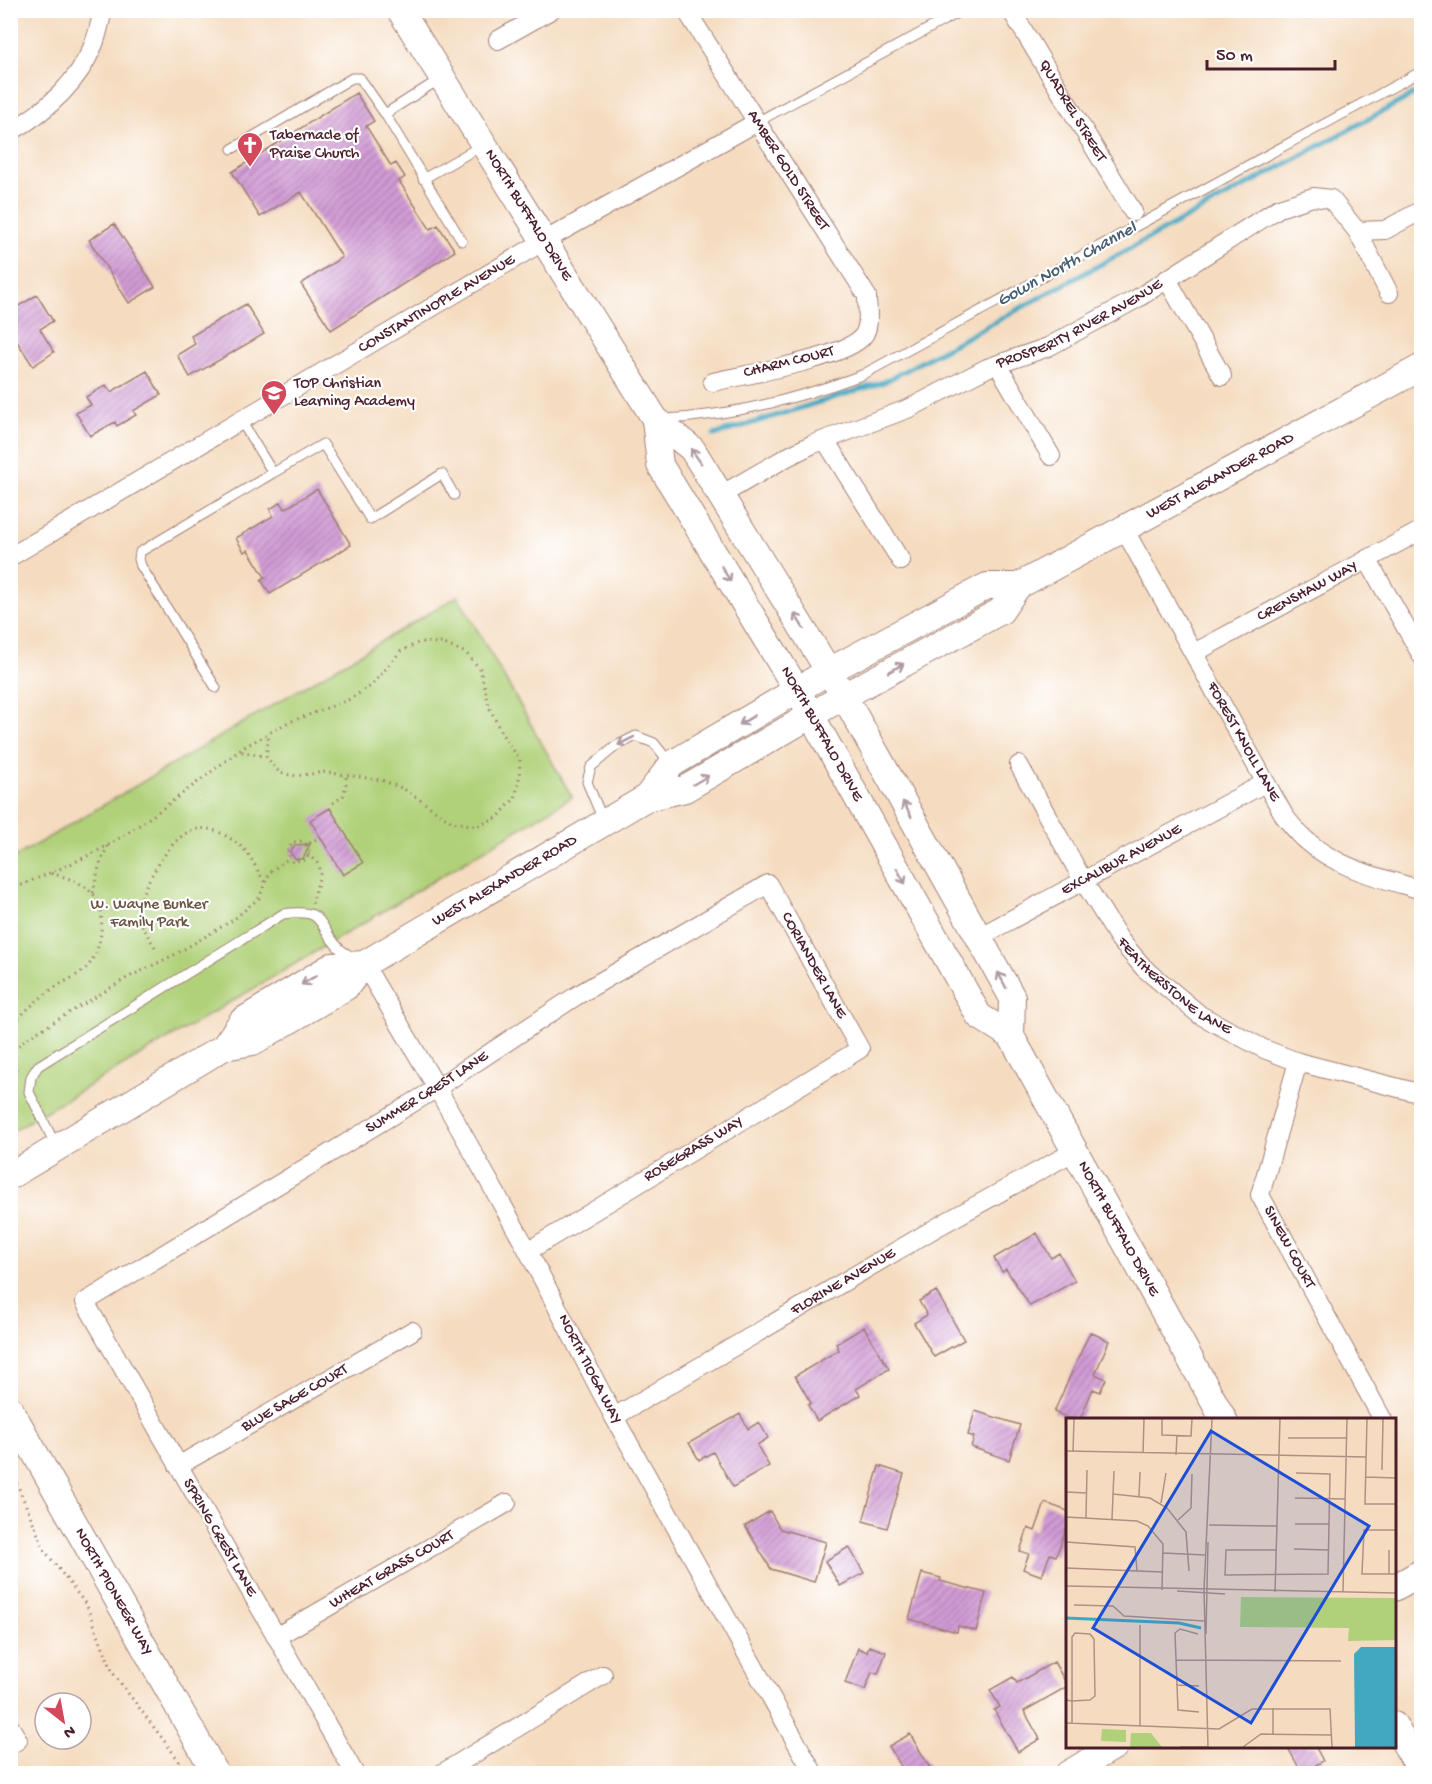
<svg xmlns="http://www.w3.org/2000/svg" width="1432" height="1784" font-family="'Gochi Hand',sans-serif">
<defs>
<pattern id="building-hatch" width="6" height="6" patternUnits="userSpaceOnUse" patternTransform="scale(1.5)"><rect width="6" height="6" fill="#d29bd5"/><path d="M-1 1l2-2M0 6l6-6M5 7l2-2" fill="none" stroke="#ac7ead"/></pattern>
</defs>
<rect width="100%" height="100%" fill="#fff"/>
<filter id="ink" filterUnits="userSpaceOnUse"><feTurbulence type="fractalNoise" baseFrequency=".0167" numOctaves="2"/><feDisplacementMap in="SourceGraphic" scale="12" xChannelSelector="R" yChannelSelector="G"/><feConvolveMatrix kernelMatrix="1 2 1 2 8 2 1 2 1" color-interpolation-filters="sRGB"/></filter>
<filter id="wash" filterUnits="userSpaceOnUse"><feTurbulence type="fractalNoise" baseFrequency=".008" numOctaves="4" result="noise"/><feDisplacementMap in="SourceGraphic" scale="24" xChannelSelector="R" yChannelSelector="G"/><feGaussianBlur stdDeviation="1.35" result="paint"/><feColorMatrix in="noise" values="0 0 0 0 0 0 0 0 0 0 0 0 0 0 0 0 0 1.4 0 .05"/><feComposite in="paint" operator="in"/></filter>
<g filter="url(#wash)">
<rect width="100%" height="100%" fill="#f5dcc0"/>
<path fill="#b0d179" stroke="#7d7852" stroke-width="1.5" d="M458,596L572,797L352,930L11,1132L10,860Z"/>
<g fill="none" stroke-linecap="round" stroke-linejoin="round">
<path stroke="#42a8c2" stroke-width="5" d="M714,435L884,382L1422,90"/>
</g>
<g id="blocks">
<path fill="url(#building-hatch)" d="M356,93L374,121L366,126L391,166L396,163L405,177L399,181L430,229L438,225L455,251L331,330L301,284L342,257L301,192L260,217L232,172Z
M114,224L155,287L129,303L89,240Z
M37,295L53,321L40,329L54,352L33,366L10,331V311Z
M246,304L264,334L190,377L177,355L195,344L191,336Z
M147,371L161,395L133,411L136,415L117,426L115,422L90,436L76,413L91,405L86,397L106,385L111,392Z
M317,489L351,545L270,594L261,580L265,577L248,550L244,552L236,538L273,516L270,509L281,502L285,509Z
M330,808L363,863L343,875L310,820Z
M310,844L303,859H295L290,852L295,845Z
M1037,1233L1051,1258L1059,1253L1075,1281L1030,1306L1006,1269L1002,1272L994,1258Z
M936,1291L964,1340L934,1357L914,1323L927,1315L919,1301Z
M864,1327L889,1369L856,1389L860,1395L817,1421L808,1405L811,1403L795,1376L839,1350L836,1344Z
M1090,1332L1109,1341L1095,1374L1106,1379L1100,1392L1093,1389L1080,1419H1071L1054,1412Z
M975,1411L1020,1425L1009,1460L971,1447L974,1437L968,1435Z
M740,1414L748,1429L759,1422L768,1438L757,1445L769,1466L733,1487L713,1452L699,1460L689,1443Z
M879,1466L904,1474L887,1528L863,1521Z
M1045,1503L1068,1511V1524L1056,1556L1050,1554L1042,1576L1023,1569L1029,1554L1020,1551L1028,1528L1035,1531Z
M770,1511L780,1529L826,1542L814,1582L771,1569L745,1526Z
M849,1547L864,1573L840,1586L825,1561Z
M922,1573L941,1578L940,1581L986,1593L976,1631L958,1626L957,1632L909,1619Z
M869,1646L886,1652L878,1674L872,1672L865,1690L845,1683L858,1648L867,1652Z
M1054,1662L1068,1686L1024,1711L1040,1739L1018,1752L994,1710L1000,1707L990,1690L1013,1677L1017,1683Z
M910,1734L933,1773H905L889,1746Z
M1287,1746H1315L1323,1761L1302,1773Z"/>
</g>
</g>
<g filter="url(#ink)">
<use href="#blocks" fill-opacity="0" stroke="#a07e76" stroke-width="1.5"/>
<g fill="none" stroke-linecap="round" stroke-linejoin="round">
<g stroke="#a07e76" stroke-width="11">
<path id="lane" d="M385,114L440,79
M757,122L963,10
M232,149L352,78H360L385,114L462,241
M423,179L481,146
M664,419C731,416 800,398 862,375L1422,71
M273,473L323,444L370,519L442,474L454,495
M216,688L141,566L139,559L140,552L273,473L241,421
M603,820L587,782L591,767L616,746L636,736L654,743L670,763
M56,1146L29,1092L31,1077L38,1066L283,914C327,908 315,923 339,948C343,952 350,955 355,959"/>
</g>
<g stroke="#a07e76" stroke-width="20">
<g id="street">
<path id="s1" d="M686,10L867,296C867,309 871,326 863,336C846,358 743,375 713,382"/>
<path id="s2" d="M1011,10L1133,212"/>
<path d="M498,40L551,10"/>
<path d="M10,132C45,112 77,84 93,46C98,35 100,22 103,10"/>
<path d="M1357,231L1389,293"/>
<path d="M1167,279L1222,376"/>
<path d="M998,365L1051,456"/>
<path d="M825,440L901,561"/>
<path id="s3" d="M721,495L787,457L811,445L910,408L987,368L1048,347L1138,298L1279,208L1313,197L1331,199L1357,231L1385,230L1422,210"/>
<path id="s4" d="M1124,529L1285,817C1292,825 1298,834 1307,841C1339,869 1381,878 1422,890"/>
<path id="s5" d="M10,557L544,241L757,122"/>
<path d="M1367,559L1422,656"/>
<path id="s6" d="M1194,653L1422,530"/>
<path id="s7" d="M1019,765L1084,882L1120,940L1144,968L1200,1015L1264,1049L1298,1062L1422,1094"/>
<path id="s8" d="M979,937L1265,783"/>
<path id="s9" d="M364,964L437,1088L528,1251L614,1417L814,1774"/>
<path id="s10" d="M1298,1062L1260,1195L1383,1420"/>
<path id="s11" d="M614,1417L939,1226L1075,1151"/>
<path id="s12" d="M178,1466L412,1331"/>
<path id="s13" d="M276,1637L507,1503"/>
<path d="M10,1727L18,1740L10,1745"/>
<path id="s14" d="M355,1774L85,1302L437,1088L576,996L768,884L860,1049L528,1251"/>
<path d="M441,1774L603,1675"/>
</g>
</g>
<g stroke="#a07e76" stroke-width="28">
<g id="secondary">
<path id="s15" d="M400,10L655,419L692,449L844,696L1012,997L1011,1036L1224,1420"/>
<path id="s16" d="M655,419L660,465L797,690L979,1016L1011,1036"/>
<path d="M646,798L672,764L829,671L987,586H1018"/>
<path d="M224,1047L242,1021L332,966L364,964"/>
<path id="s17" d="M10,1176L224,1047L253,1042L346,987L364,964L646,798L685,789L844,696L1001,611L1018,586L1422,367"/>
<path id="s18" d="M10,1409L216,1774"/>
<path d="M1394,1588L1422,1572"/>
<path d="M1394,1725L1422,1773"/>
<path d="M1068,1774L1115,1746"/>
</g>
</g>
<path stroke="#a07e76" stroke-width="3" stroke-dasharray="1.5 4.5" stroke-linecap="butt" d="M266,757L269,733
M333,803L343,796L346,786V774
M306,845L309,851L307,860L292,861L287,852L293,842L303,841L306,845L317,839
M308,854L317,863L321,871L312,904
M10,890C44,875 84,860 115,841C158,814 198,781 239,751L244,747L287,723L348,700L371,686L401,651L420,642L442,643L466,653L480,669L490,709L502,734L520,760L519,781L515,798L497,818L478,826L452,822L404,789L381,780L325,772L296,776L280,773L266,757L239,751
M93,893L99,866L108,845
M155,947C149,938 143,929 140,918C137,901 146,884 155,870C177,833 198,812 239,845C250,853 258,872 265,883
M10,1027C23,1013 36,1001 51,990C62,982 76,977 86,968C102,953 109,908 91,892C80,881 65,877 50,873
M10,1054L24,1040L127,978L176,954L233,920L259,898L270,872L290,857
M10,1067L20,1071
M10,1473L15,1479L45,1551L87,1606L113,1673L177,1758L184,1774"/>
<use href="#lane" stroke="#fff" stroke-width="9"/>
<use href="#street" stroke="#fff" stroke-width="18"/>
<use href="#secondary" stroke="#fff" stroke-width="26"/>
</g>
<defs><path id="oneway-shaft" d="M-6 0H5M1.5-3L5.5 0L1.5 3" fill="none" stroke-width="1.6" stroke-linecap="round" stroke-linejoin="round" transform="scale(1.5)"/></defs>
<g stroke="#ae9aa0">
<use href="#oneway-shaft" transform="translate(696 456) rotate(-125)"/>
<use href="#oneway-shaft" transform="translate(726 574) rotate(59)"/>
<use href="#oneway-shaft" transform="translate(799 621) rotate(-122)"/>
<use href="#oneway-shaft" transform="translate(896 668) rotate(-29)"/>
<use href="#oneway-shaft" transform="translate(747 720) rotate(149)"/>
<use href="#oneway-shaft" transform="translate(626 741) rotate(153)"/>
<use href="#oneway-shaft" transform="translate(701 780) rotate(-30)"/>
<use href="#oneway-shaft" transform="translate(907 809) rotate(-119)"/>
<use href="#oneway-shaft" transform="translate(901 876) rotate(61)"/>
<use href="#oneway-shaft" transform="translate(309 980) rotate(149)"/>
<use href="#oneway-shaft" transform="translate(1002 980) rotate(-118)"/>
</g>
</g>
<defs>
<g id="church-pin" transform="scale(1.35)"><path d="M0 17L-7.5 6A9.5 9.5 0 1 1 7.5 6Z" fill="#d1495b" stroke="#fff"/><path d="M-1.2-6h2.4v3.5h3.3v2.4h-3.3V6h-2.4V-.1h-3.3v-2.4h3.3Z" fill="#fff"/></g>
<g id="school-pin" transform="scale(1.35)"><path d="M0 17L-7.5 6A9.5 9.5 0 1 1 7.5 6Z" fill="#d1495b" stroke="#fff"/><path d="M0-5L7-2L0 1L-7-2ZM-4 1L0 2.5L4 1V4Q0 6-4 4Z" fill="#fff"/></g>
</defs>
<g fill-rule="evenodd">
<use href="#church-pin" x="250" y="145"/>
<use href="#school-pin" x="274" y="393"/>
</g>
<g text-anchor="middle" dominant-baseline="central" stroke-width="4.5" stroke-linejoin="round" paint-order="stroke">
<g font-size="16" fill="#4a1f2b" stroke="#fff">
<text stroke="none"><textPath href="#s2" startOffset="118">QUADREL STREET</textPath></text>
<text stroke="none"><textPath href="#s1" startOffset="190">AMBER GOLD STREET</textPath></text>
<text stroke="none"><textPath href="#s15" startOffset="242">NORTH BUFFALO DRIVE</textPath></text>
<text stroke="none"><textPath href="#s5" startOffset="496">CONSTANTINOPLE AVENUE</textPath></text>
<text stroke="none"><textPath href="#s3" startOffset="398">PROSPERITY RIVER AVENUE</textPath></text>
<text transform="translate(789 363) rotate(-14)">CHARM COURT</text>
<text stroke="none"><textPath href="#s17" startOffset="1407">WEST ALEXANDER ROAD</textPath></text>
<text stroke="none"><textPath href="#s6" startOffset="129">CRENSHAW WAY</textPath></text>
<text stroke="none"><textPath href="#s16" startOffset="360">NORTH BUFFALO DRIVE</textPath></text>
<text stroke="none"><textPath href="#s4" startOffset="244">FOREST KNOLL LANE</textPath></text>
<text stroke="none"><textPath href="#s8" startOffset="162">EXCALIBUR AVENUE</textPath></text>
<text stroke="none"><textPath href="#s17" startOffset="580">WEST ALEXANDER ROAD</textPath></text>
<text stroke="none"><textPath href="#s14" startOffset="1438">CORIANDER LANE</textPath></text>
<text stroke="none"><textPath href="#s7" startOffset="274">FEATHERSTONE LANE</textPath></text>
<text stroke="none"><textPath href="#s14" startOffset="945">SUMMER CREST LANE</textPath></text>
<text transform="translate(694 1150) rotate(-31)">ROSEGRASS WAY</text>
<text stroke="none"><textPath href="#s15" startOffset="1424">NORTH BUFFALO DRIVE</textPath></text>
<text stroke="none"><textPath href="#s10" startOffset="198">SINEW COURT</textPath></text>
<text stroke="none"><textPath href="#s11" startOffset="266">FLORINE AVENUE</textPath></text>
<text stroke="none"><textPath href="#s9" startOffset="464">NORTH TIOGA WAY</textPath></text>
<text stroke="none"><textPath href="#s12" startOffset="135">BLUE SAGE COURT</textPath></text>
<text transform="translate(219 1538) rotate(60)">SPRING CREST LANE</text>
<text stroke="none"><textPath href="#s13" startOffset="134">WHEAT GRASS COURT</textPath></text>
<text stroke="none"><textPath href="#s18" startOffset="210">NORTH PIONEER WAY</textPath></text>
</g>
<g font-size="16" fill="#4a1f2b" stroke="#fff" text-anchor="start">
<text x="270" y="136">Tabernacle of<tspan x="270" dy="18">Praise Church</tspan></text>
<text x="294" y="384">TOP Christian<tspan x="294" dy="18">Learning Academy</tspan></text>
</g>
<g font-size="16" fill="#695442" stroke="#fff">
<text x="149" y="905">W. Wayne Bunker<tspan x="149" dy="18">Family Park</tspan></text>
</g>
<g font-size="18" font-style="italic" fill="#465d6f" stroke="#fff">
<text transform="translate(1067 265) rotate(-29)">Gown North Channel</text>
</g>
</g>
<g transform="translate(1066 1418)">
<rect width="330" height="330" fill="#f5dcc0"/>
<path d="M175,179L330,180V222L282,223L283,210L174,209ZM36,311L60,312V324L35,323ZM65,315H85L96,329H64Z" fill="#b0d179"/>
<path d="M295,229H330V329H289L288,236Z" fill="#42a8c2"/>
<path fill="none" stroke="#42a8c2" stroke-width="3" d="M0,200L113,205L135,210"/>
<path fill="none" stroke="#b19084" stroke-width="1.5" d="M96,1V17L125,18L126,1M301,1L299,86H330M222,20H281M0,33L300,39M7,33L8,1M77,36L78,1M110,37L111,17M316,52L317,1M300,59L330,60M0,74L21,75M47,76L84,80L101,90L120,114L123,153M73,78L74,54M229,80L279,81M95,85L100,55M0,99L71,103L82,108L97,126L96,172M20,100L21,52M46,101L48,53M112,102L125,90L126,56M229,106H263M143,107L211,108M330,112H298L296,156H330M0,124L69,129L71,153M228,131L263,132M210,132H160L159,157L262,156L264,56L230,55M97,135L139,137M0,150L96,154M323,156V132M0,168L330,175M111,173L159,176M209,174L214,1M277,174L281,1M8,187L47,188L58,198L138,203M74,207V308M132,216L114,211L109,215L112,292L133,294M140,216L142,124M110,242L275,243M110,267L133,268M0,282L6,283L24,282L29,278L28,221L24,216L9,215L6,219V305M0,305L153,311L186,291H264L266,329M207,316V290M114,329H142M142,329L138,172L146,1M177,329L195,316L266,317"/>
<path fill="#1d4ed8" fill-opacity="0.15" stroke="#1d4ed8" stroke-width="3" d="M145,13L303,108L185,305L27,210Z"/>
<rect width="330" height="330" fill="none" stroke="#4a1f2b" stroke-width="3"/>
</g>
<rect width="1432" height="1784" fill="none" stroke="#fff" stroke-width="36"/>
<g transform="translate(63 1721) rotate(149)"><circle r="28" fill="#ffffff" stroke="#b7a5aa" stroke-width="1.5"/>
<path d="M0-4.5L10 22L0 15L-10 22Z" fill="#d1495b"/>
<text y="-9" font-size="16" font-weight="bold" text-anchor="middle" fill="#4a1f2b">N</text>
</g>
<path d="M1207 60v9h128v-9" fill="none" stroke="#4a1f2b" stroke-width="3"/>
<text x="1216" y="60" font-size="18" fill="#4a1f2b" stroke="#ffffff" stroke-width="4.5" paint-order="stroke">50 m</text>
</svg>
